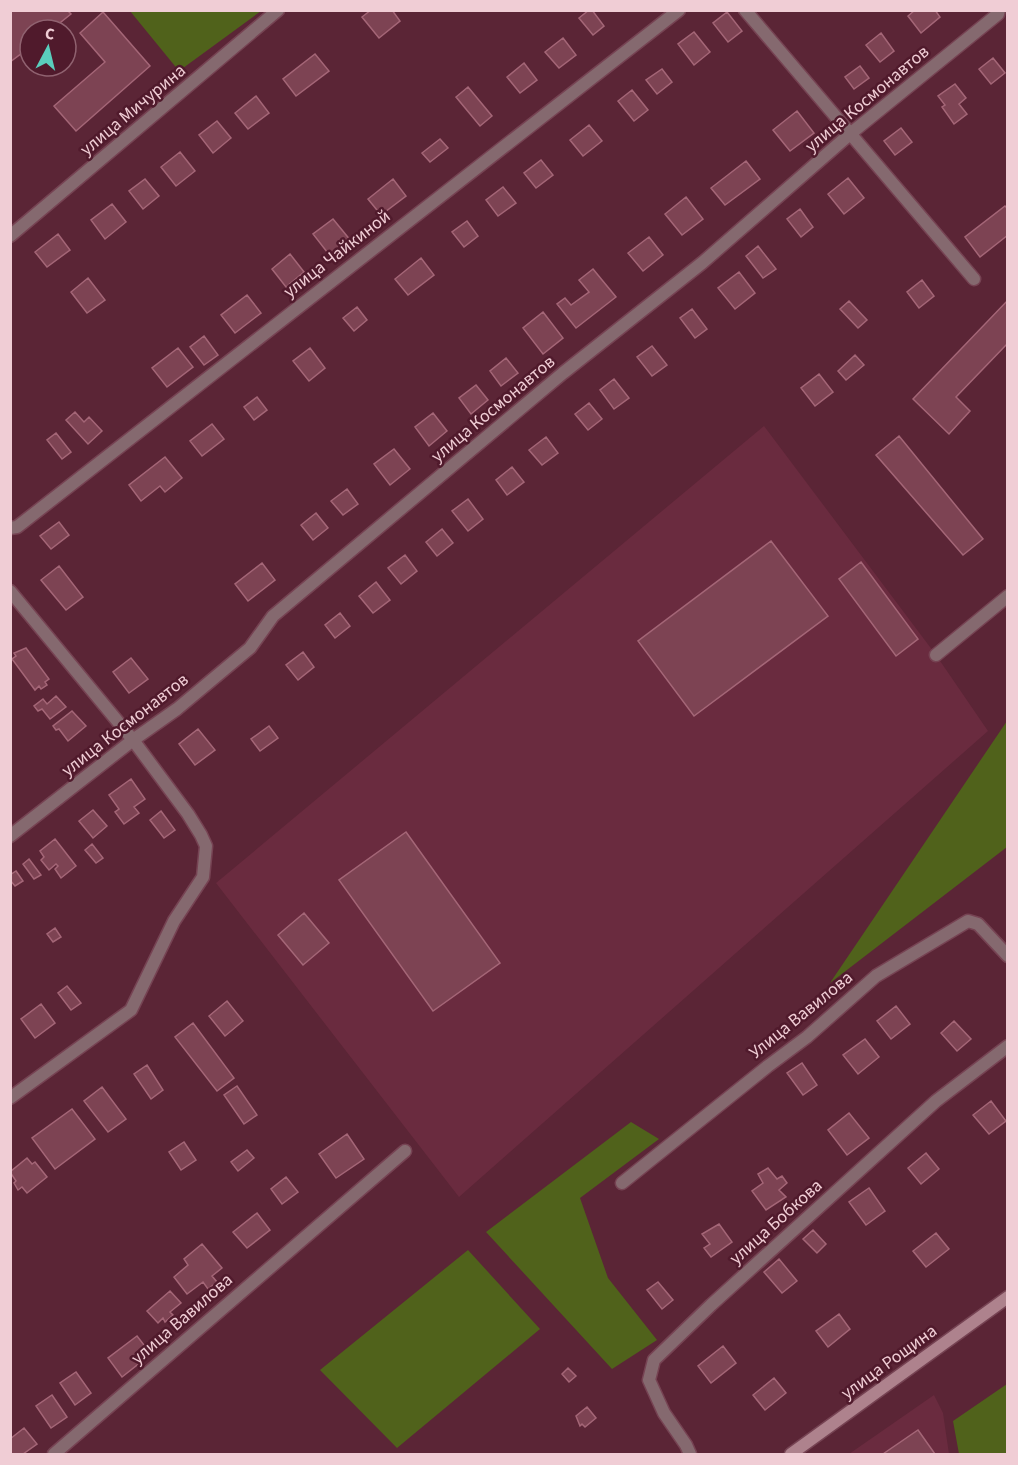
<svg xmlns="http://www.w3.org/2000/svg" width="1018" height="1465" font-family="'Source Sans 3',sans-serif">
<rect width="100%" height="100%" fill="#5b2536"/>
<path fill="#6a2b3f" d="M764,426L936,655L988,731L459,1197L216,883Z
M934,1395L943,1413L949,1454H849Z"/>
<path fill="#50621b" d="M130,11H261L179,71Z
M1007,721V847L830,983Z
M631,1122L659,1139L580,1198L608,1278L657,1340L612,1369L486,1232Z
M468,1250L540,1329L397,1448L320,1370Z
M1007,1384V1454H959L953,1421Z"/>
<path fill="#7d4353" stroke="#a46677" stroke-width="1.5" d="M10,10H67L71,14L51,30H30V47L10,62Z
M371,10H392L400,21L379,38L362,17Z
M589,10H592L604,26L593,35L579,18Z
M915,10H935L940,17L921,33L908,16Z
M103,12L150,66L76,131L54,106L105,62L80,33Z
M727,12L742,31L728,42L713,23Z
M694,32L710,52L694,65L678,44Z
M881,33L894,51L880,62L866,45Z
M563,38L576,55L559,68L545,52Z
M315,54L329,71L296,96L283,79Z
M993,58L1005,73L991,84L979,69Z
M524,63L537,80L520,93L507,77Z
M860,66L869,78L854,89L845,77Z
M662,69L672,82L657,94L646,80Z
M955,84L966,98L959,104L967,114L954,124L942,107L945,105L938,96Z
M468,87L492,116L480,126L456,97Z
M632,90L648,110L634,121L618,101Z
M256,96L269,113L248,129L235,113Z
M797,111L814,133L790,151L773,130Z
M217,121L231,138L213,153L199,135Z
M589,125L602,141L583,156L570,140Z
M901,128L912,142L895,155L884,141Z
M440,139L448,148L430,162L422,153Z
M180,152L195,171L176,186L161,167Z
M541,160L553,175L536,188L524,173Z
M746,161L760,179L725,205L711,188Z
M848,178L864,198L844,214L828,194Z
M145,179L159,196L143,209L129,191Z
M393,179L406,196L381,215L368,199Z
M503,187L516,203L498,216L486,200Z
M686,197L703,219L682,235L665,214Z
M112,204L126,222L105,239L91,220Z
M1005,206L1008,209V235L980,257L965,237Z
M800,209L813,227L801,237L787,219Z
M333,219L351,241L331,257L313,234Z
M467,221L478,236L464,247L452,232Z
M58,234L70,250L47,267L35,252Z
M649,237L663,255L643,271L628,253Z
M758,246L776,269L763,278L746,256Z
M290,254L304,272L286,287L272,269Z
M421,258L434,275L408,295L395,279Z
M593,269L616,297L576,328L557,304L565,298L571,305L589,292L579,280Z
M739,272L755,293L735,309L718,288Z
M88,278L105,300L87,313L71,292Z
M922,280L934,296L919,308L907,292Z
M247,295L261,313L235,333L221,315Z
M1008,300V343L956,397L970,411L949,434L913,399Z
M849,301L867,320L858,328L840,309Z
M357,307L367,320L354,331L343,318Z
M692,309L707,329L695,338L680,318Z
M543,312L563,338L543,354L523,328Z
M204,336L218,355L204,365L190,347Z
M652,346L667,365L652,376L637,357Z
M178,348L193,367L167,387L152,368Z
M310,348L325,368L309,381L293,361Z
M855,355L864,365L846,380L838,371Z
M506,358L518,373L501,386L490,371Z
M819,374L833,392L815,406L801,388Z
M614,379L629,398L614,409L600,390Z
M476,385L488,400L471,414L459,398Z
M257,397L267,410L254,420L244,407Z
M589,403L602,419L588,430L575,414Z
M75,412L84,422L89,417L102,431L88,444L66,420Z
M433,413L447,431L429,446L415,427Z
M212,424L224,439L202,456L190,441Z
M56,433L71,452L62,459L47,440Z
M899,436L983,539L963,555L876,455Z
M546,437L558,453L542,465L529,450Z
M394,449L410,469L390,485L374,464Z
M165,457L182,478L165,492L160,486L141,501L129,485Z
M512,467L524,482L507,495L496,480Z
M347,489L358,504L343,515L331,501Z
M468,499L483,519L468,531L452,511Z
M316,513L328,528L313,540L301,525Z
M59,522L69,535L51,549L40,536Z
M442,529L453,543L437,556L426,542Z
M771,541L828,616L694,716L638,641Z
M405,555L417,571L401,584L388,568Z
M861,562L918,639L896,656L839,579Z
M262,563L275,580L248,601L235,584Z
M59,566L83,597L66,610L41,580Z
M376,582L390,600L373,613L359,596Z
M340,613L350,626L335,638L325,625Z
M26,648L49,679L45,682L47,685L41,689L39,686L35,690L12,659L16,656L14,653Z
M303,652L314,667L298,680L286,665Z
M131,658L148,679L129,693L113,672Z
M56,696L66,707L50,719L42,709L38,711L34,706L43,699L47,704Z
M72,711L86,726L68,741L59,729L56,730L53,726Z
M269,726L278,738L260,751L251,739Z
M198,729L215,750L195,765L179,744Z
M131,779L145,799L134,807L139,813L124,824L115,812L119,809L109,795Z
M93,810L107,826L93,838L79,821Z
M161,811L175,830L164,838L150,820Z
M406,832L500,963L433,1011L339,880Z
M55,839L76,866L61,878L55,869L58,866L56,864L49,870L41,860L44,857L40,851Z
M92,844L103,858L96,863L85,850Z
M29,859L41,875L34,879L23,864Z
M16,871L23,881L15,886L10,880V875Z
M304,913L329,943L303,965L278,935Z
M55,928L61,937L53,942L47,934Z
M67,986L81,1003L71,1010L58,993Z
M227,1001L243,1021L225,1036L209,1016Z
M41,1004L55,1023L35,1038L21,1019Z
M896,1006L910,1024L891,1039L877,1021Z
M954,1021L971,1039L957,1051L941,1033Z
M193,1023L234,1078L217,1091L175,1037Z
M865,1039L879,1057L858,1074L843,1055Z
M802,1063L817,1085L803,1095L787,1073Z
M147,1065L163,1090L151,1099L134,1074Z
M237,1086L257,1115L244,1124L224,1095Z
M102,1087L126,1119L108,1132L84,1101Z
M991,1101L1006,1121L989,1134L973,1115Z
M72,1109L95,1139L55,1169L32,1138Z
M849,1113L869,1138L847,1155L828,1130Z
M347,1134L364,1159L336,1178L319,1154Z
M184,1142L196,1160L181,1170L169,1152Z
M247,1150L254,1158L238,1171L231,1162Z
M926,1153L939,1169L921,1184L908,1168Z
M27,1158L32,1164L35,1162L47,1177L27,1193L22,1187L18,1190L14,1183L16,1181L10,1172Z
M768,1168L777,1179L782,1176L787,1183L779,1190L786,1197L766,1210L752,1191L763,1183L758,1174Z
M286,1177L298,1192L282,1204L271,1189Z
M869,1188L885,1211L866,1225L849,1202Z
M257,1213L270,1230L247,1248L233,1232Z
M719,1224L732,1242L711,1257L704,1248L710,1244L702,1234Z
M813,1230L826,1244L817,1253L803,1239Z
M936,1233L949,1249L926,1267L913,1251Z
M202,1244L222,1268L212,1276L217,1282L208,1289L203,1282L187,1294L174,1277L188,1265L184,1259Z
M779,1259L797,1281L782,1293L764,1272Z
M658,1282L673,1300L662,1309L647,1290Z
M170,1291L181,1303L170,1312L173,1315L165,1322L163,1318L158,1323L147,1311Z
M839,1314L850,1329L828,1347L816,1331Z
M137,1336L151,1354L122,1377L108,1358Z
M723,1346L736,1363L711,1383L698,1366Z
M568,1368L576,1376L569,1382L562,1374Z
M76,1372L91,1393L75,1405L60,1383Z
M774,1378L786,1393L765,1410L753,1395Z
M52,1395L67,1417L51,1428L36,1406Z
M587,1407L596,1418L585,1427L582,1424L580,1426L576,1416Z
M24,1428L37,1444L23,1454H10V1439Z
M918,1430L935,1454H883Z"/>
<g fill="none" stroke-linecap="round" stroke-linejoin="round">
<g stroke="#764353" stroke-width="15">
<path id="street" d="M745,10L974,279
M10,236L278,10
M10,528L17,527L679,10
M10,591L133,740L188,814L201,835L206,846L203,877L174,921L131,1010L10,1098
M936,655L1008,596
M10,836L133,740L177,709L250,648L273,616L563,373L702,263L850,134L998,14L999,10
M622,1183L768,1066L807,1037L876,976L968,921L978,924L1008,956
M54,1454L405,1151
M690,1454L686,1445L664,1413L649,1380L654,1360L711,1305L936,1101L1008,1046"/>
</g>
<g stroke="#764353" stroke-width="15">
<path id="secondary" d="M791,1454L1008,1297"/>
</g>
<use href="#street" stroke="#85696f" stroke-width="12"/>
<use href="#secondary" stroke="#ae828d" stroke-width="12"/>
</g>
<g text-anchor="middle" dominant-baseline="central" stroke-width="5" stroke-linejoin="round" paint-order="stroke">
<g font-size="18" fill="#f0cdd5" stroke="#501a2c">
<text transform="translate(867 99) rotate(-40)">улица Космонавтов</text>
<text transform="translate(133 110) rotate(-40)">улица Мичурина</text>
<text transform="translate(337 254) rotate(-38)">улица Чайкиной</text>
<text transform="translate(493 409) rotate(-40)">улица Космонавтов</text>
<text transform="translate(125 725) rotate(-38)">улица Космонавтов</text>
<text transform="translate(801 1015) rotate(-39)">Улица Вавилова</text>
<text transform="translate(776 1222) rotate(-42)">улица Бобкова</text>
<text transform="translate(182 1319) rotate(-41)">улица Вавилова</text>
<text transform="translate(889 1362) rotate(-36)">улица Рощина</text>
</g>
</g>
<rect width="1018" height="1465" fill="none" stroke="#f0cdd5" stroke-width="24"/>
<g transform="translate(48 48) rotate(7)"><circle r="28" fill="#501a2c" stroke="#906270" stroke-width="1.5"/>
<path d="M0-4.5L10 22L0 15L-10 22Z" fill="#5acebd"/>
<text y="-9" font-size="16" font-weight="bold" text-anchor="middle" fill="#f0cdd5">С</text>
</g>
</svg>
